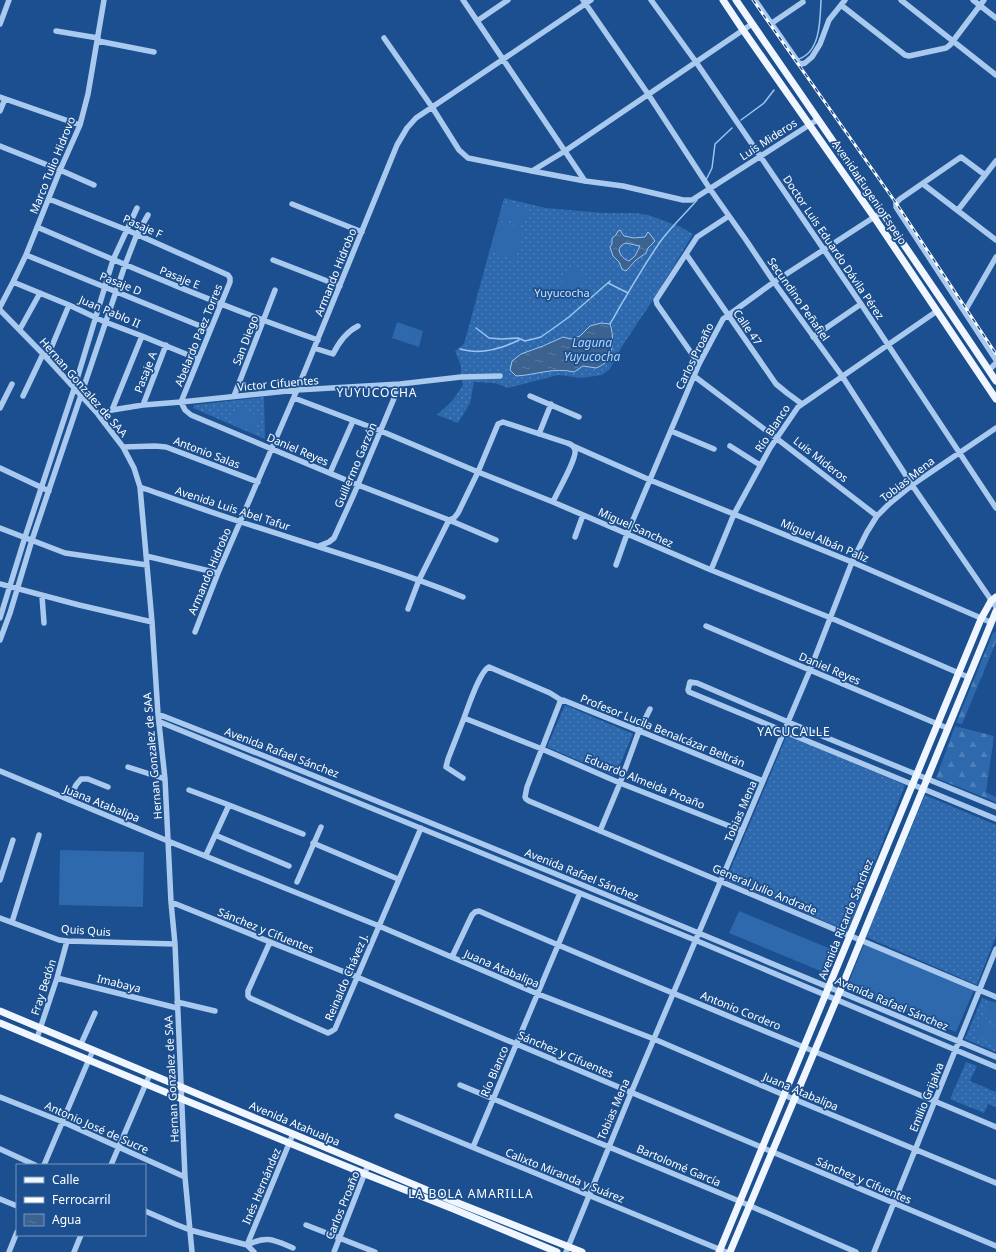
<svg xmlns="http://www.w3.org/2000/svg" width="996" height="1252" font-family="'Noto Sans',sans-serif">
<defs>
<pattern id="grass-dots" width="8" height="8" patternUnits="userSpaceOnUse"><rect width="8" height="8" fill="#2e69ad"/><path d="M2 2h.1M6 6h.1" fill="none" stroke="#4d80b9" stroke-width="1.8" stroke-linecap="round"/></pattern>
<pattern id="forest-firs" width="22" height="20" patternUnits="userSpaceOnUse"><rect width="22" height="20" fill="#2e69ad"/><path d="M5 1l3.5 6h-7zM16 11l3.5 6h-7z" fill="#4d80b9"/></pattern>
<pattern id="water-ripples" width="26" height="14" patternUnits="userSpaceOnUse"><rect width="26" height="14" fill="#3c6290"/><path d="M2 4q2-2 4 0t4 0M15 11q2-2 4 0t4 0" fill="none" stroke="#597aa1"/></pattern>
</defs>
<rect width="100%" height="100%" fill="#1b4f8f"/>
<path fill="url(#grass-dots)" d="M504,198L546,208L603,213H636L648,215L679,226L693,234L657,294L621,348L610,369L602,375L582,378L558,375L508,388L495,383L474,382L470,403L458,423L437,415L453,400L463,385L461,377V366L455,351L464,344Z
M264,397L265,439L193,408L194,405Z
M565,705L633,734L615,776L547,747Z
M787,735L905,785L848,931L726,880Z
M925,795L996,825V936L977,985L866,937Z
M982,998L996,1003V1052L965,1039Z
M966,1062L977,1066L970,1081L996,1092V1107L988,1104L984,1113L950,1099Z"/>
<path fill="url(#forest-firs)" d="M996,632V642L962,724L956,723L993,633Z
M955,726L994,736L986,792L996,797V802L936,778Z"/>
<path fill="#2e69ad" d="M504,203L528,210L524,225L500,218Z
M499,221L524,229L515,259L490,251Z
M570,267L586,275L572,304L555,296Z
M397,322L423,331L419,347L392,338Z
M237,407L261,417L254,433L231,422Z
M60,850L144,852L143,907L59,905Z
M739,911L833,950L823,972L729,933Z
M864,944L974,990L956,1032L847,987Z
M989,1002L996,1005V1022L983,1017Z
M981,1021L996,1027V1044L975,1035Z"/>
<path fill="url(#water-ripples)" stroke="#9cc4f0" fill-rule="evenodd" d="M620,230L624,236L634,238L645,237L648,232L649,233L655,241L648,248L646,253L636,260L626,271L622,269L619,262L613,256L610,247L612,244V238L616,235L618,231ZM626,243L640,246L635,256L629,261C620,258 614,247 626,243Z
M601,323L610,324C614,335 614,355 605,363C602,365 599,367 596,368L583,366L574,372C554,367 536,375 516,376L510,370L512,361L521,354L543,346L563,337L571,339L580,336L590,326Z"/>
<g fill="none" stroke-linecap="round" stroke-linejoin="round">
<path stroke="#9cc4f0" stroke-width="1.5" d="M799,59C821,51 820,19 821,0
M741,120L764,103L774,90
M706,180L712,168L715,144L732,128
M608,283L628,293
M610,324C626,296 642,268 660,242C671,227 685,214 697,200
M476,328L489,338L502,339L518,338L525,341L541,337L569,317L610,281
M460,349C480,355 501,349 519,340"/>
<path stroke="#a9c9ee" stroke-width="5.5" d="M463,0L585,181
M583,0L648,94L710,189L746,240L774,282L842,376L912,485L996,607
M651,0L696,62L861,304L996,508
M755,0L794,56L799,63L801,64L805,63L812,57L820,44L829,20L845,0
M901,0L996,75
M973,0L996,18
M841,5L905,55L909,56L946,48L950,45L984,0
M477,21L508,0
M772,23L803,2
M0,24L9,0
M56,31L98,38
M384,38L432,107L459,150L468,158L532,171L585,181L623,186L683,200H692L817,120
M98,41L154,52
M0,97L80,125
M0,111L5,99
M0,146L60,170L94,185
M532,171L565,151L752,24
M985,175L961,157L900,199L896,203V207L996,360
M923,184L996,240
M49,199L127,230L228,275L230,278V282L181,402L185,410L191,415L358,485L449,520L454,518L458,513L478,472L498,424L503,422L567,443C571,444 574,446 575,450C577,459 557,492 553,502
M292,204L362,232
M958,210L996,161
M37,227C130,267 223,307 318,340
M686,254L776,384L787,393L802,404
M26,255L210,330
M273,260L340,286
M13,282L69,305L105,322L142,336L198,359
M0,307L13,282L26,255L60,170L80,125L88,94L104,0
M0,310L43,354L97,413L123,447L134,468L140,487L152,622L158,714L165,779L171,902L175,944L185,1177L192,1252
M965,311L996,257
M20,329L40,293
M813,337L861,304
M314,348L333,354C339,342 346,332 358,326
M47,358L69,305
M699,364L657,304L656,300L697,237L729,216
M989,370L996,363
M694,376L776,438L877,516
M23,396L43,354
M234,396L275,290
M530,396L579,417
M294,398L381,431L478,472L553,502L711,570L831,618L968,677
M143,405L166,345
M0,408L12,384
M112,410L142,336
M97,413L112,410L143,405L181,402L297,390L400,384L461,377L500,376
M671,431L714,449
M539,434L551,404
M573,446L650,480L852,562L990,622
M730,446L760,465
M123,447L155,446L166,447L258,482
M0,468L49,491
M330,473L353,421
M140,487C174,499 207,511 241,522C315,546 390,568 463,597
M0,528L65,553L147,565
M575,537L583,515
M319,546L329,542L334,538L354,494L400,384
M146,556L218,573
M616,565L627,534L699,364L723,319L774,282L882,212
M711,570L734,514L770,448L798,407L937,311
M0,584L79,605L152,622
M42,596L44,623
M408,609L419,580L449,520L496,540
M0,618L25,537L74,389L113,260L137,208
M706,626L947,728
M195,632L218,573L297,390L397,145L407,128L416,118L591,0
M0,640L10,613L32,540L125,265L137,234L148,215
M561,700L550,693L489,667C480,671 468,707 464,718L542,749L620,783L742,831
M158,714C439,824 718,941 996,1057
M160,722L695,940L996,1067
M128,767L165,779
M0,771L168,841L379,926L538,994L654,1039L784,1095L996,1183
M463,778L446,767L448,759L464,718
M763,781L563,700L560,702L527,787L525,797L526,799L529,801L996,997
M189,790L229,805
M69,800L76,785L81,779H88L108,787
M996,807L788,722L697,683L690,682L688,690L689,692L996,819
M600,831L620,783L639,731L650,709
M215,835L289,866
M313,843L398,879
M206,855L229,805L303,834
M0,880L13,840
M297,882L321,827
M171,902L357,977L996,1246
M0,918L59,940L67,941L175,944
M12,922L39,835
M270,942L248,991V996L250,998L328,1033L332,1031L335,1029L421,828
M452,957L472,915L475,912L479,911C650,986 824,1054 996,1127
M57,978L177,1008
M177,1002L215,1011
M37,1038L57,978L67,941
M81,1044L95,1013
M460,1085L739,1201L856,1252
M0,1097L63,1122L185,1177
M397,1116L726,1252
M473,1147L580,893
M0,1149L35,1165
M44,1165L93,1050
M111,1165L150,1074
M0,1199L17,1206
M145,1211L175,1224L190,1230L247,1245L254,1252
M306,1225L375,1252
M247,1245L293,1134
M247,1245C267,1235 274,1240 293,1248
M9,1252L17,1232
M74,1252L81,1235
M334,1252L368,1165
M566,1252L631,1093L810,670L852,562L867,532L877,516L890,503L912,485L996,428
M874,1252L996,949"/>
<path stroke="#f0f6ff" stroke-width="7" d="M723,0L743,30L874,217L996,399
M736,0C823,127 911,253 996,381
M0,1011L453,1201L582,1252
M0,1023L182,1099L365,1174L451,1208L557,1252
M719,1252L981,619L991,601L996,597
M730,1252L840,991L996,611"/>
<g stroke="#fff" stroke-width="3">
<path id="rail" d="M753,0L896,203L996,354"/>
</g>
<use href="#rail" stroke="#1b4f8f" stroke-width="1.5" stroke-dasharray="4.5" stroke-linecap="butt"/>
</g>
<g text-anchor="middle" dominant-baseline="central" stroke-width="3.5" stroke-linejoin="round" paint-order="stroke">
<g font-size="11" fill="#fff" stroke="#1b4f8f">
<text transform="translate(768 139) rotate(-33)">Luis Mideros</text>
<text transform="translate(52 165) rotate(-68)">Marco Tulio Hidrovo</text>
<text transform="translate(870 192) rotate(56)">Avenida Eugenio Espejo</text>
<text transform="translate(143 226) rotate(24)">Pasaje F</text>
<text transform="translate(834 247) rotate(56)">Doctor Luis Eduardo Dávila Pérez</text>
<text transform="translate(335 272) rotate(-68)">Armando Hidrobo</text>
<text transform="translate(180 277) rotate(22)">Pasaje E</text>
<text transform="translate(121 283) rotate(22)">Pasaje D</text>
<text transform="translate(799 299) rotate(55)">Secundino Peñafiel</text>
<text transform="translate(110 311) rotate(23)">Juan Pablo II</text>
<text transform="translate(748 327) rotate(55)">Calle 47</text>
<text transform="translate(198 335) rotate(-68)">Abelardo Paez Torres</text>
<text transform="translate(245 340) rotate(-69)">San Diego</text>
<text transform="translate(694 356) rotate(-64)">Carlos Proaño</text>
<text transform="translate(145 372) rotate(-69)">Pasaje A</text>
<text transform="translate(278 383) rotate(-5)">Victor Cifuentes</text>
<text transform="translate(84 387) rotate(49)">Hernan Gonzalez de SAA</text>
<text transform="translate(772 428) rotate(-57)">Río Blanco</text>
<text transform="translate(298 449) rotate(23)">Daniel Reyes</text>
<text transform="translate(207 452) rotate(21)">Antonio Salas</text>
<text transform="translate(821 459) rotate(38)">Luis Mideros</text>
<text transform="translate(355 465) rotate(-67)">Guillermo Garzón</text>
<text transform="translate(907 479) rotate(-38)">Tobias Mena</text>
<text transform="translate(233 508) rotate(18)">Avenida Luis Abel Tafur</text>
<text transform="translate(636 527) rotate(24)">Miguel Sanchez</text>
<text transform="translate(825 540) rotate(23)">Miguel Albán Paliz</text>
<text transform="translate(209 571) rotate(-67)">Armando Hidrobo</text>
<text transform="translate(830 668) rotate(23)">Daniel Reyes</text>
<text transform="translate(663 730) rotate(22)">Profesor Lucila Benalcázar Beltrán</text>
<text transform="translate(282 752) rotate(21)">Avenida Rafael Sánchez</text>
<text transform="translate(152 756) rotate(-95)">Hernan Gonzalez de SAA</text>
<text transform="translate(645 781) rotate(22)">Eduardo Almeida Proaño</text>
<text transform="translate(102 803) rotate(22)">Juana Atabalipa</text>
<text transform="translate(740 811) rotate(-67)">Tobias Mena</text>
<text transform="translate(582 874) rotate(22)">Avenida Rafael Sánchez</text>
<text transform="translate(765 889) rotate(23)">General Julio Andrade</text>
<text transform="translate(845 919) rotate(-68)">Avenida Ricardo Sánchez</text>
<text transform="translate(86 930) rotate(4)">Quis Quis</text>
<text transform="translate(266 930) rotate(22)">Sánchez y Cifuentes</text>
<text transform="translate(502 968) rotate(23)">Juana Atabalipa</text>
<text transform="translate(346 977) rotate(-67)">Reinaldo Chávez J.</text>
<text transform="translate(119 983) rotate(14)">Imabaya</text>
<text transform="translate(43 987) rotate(-72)">Fray Bedón</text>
<text transform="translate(892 1003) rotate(23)">Avenida Rafael Sánchez</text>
<text transform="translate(741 1010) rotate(22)">Antonio Cordero</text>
<text transform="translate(566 1054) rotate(23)">Sánchez y Cifuentes</text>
<text transform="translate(494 1071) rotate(-67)">Río Blanco</text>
<text transform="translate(171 1079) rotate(-93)">Hernan Gonzalez de SAA</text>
<text transform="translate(801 1091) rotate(23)">Juana Atabalipa</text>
<text transform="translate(926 1097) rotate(-68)">Emilio Grijalva</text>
<text transform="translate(613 1109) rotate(-67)">Tobias Mena</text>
<text transform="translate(295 1123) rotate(23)">Avenida Atahualpa</text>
<text transform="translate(97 1127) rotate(24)">Antonio José de Sucre</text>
<text transform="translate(679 1165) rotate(23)">Bartolomé García</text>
<text transform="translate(565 1175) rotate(22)">Calixto Miranda y Suárez</text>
<text transform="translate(864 1180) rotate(23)">Sánchez y Cifuentes</text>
<text transform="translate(261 1186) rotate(-67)">Inés Hernández</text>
<text transform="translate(342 1205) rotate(-68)">Carlos Proaño</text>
</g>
<g font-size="11" fill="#cfe3fa" stroke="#1b4f8f">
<text x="562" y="292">Yuyucocha</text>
</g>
<g font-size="12" font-style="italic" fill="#b5d3f5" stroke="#1b4f8f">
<text x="592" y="342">Laguna<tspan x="592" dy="14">Yuyucocha</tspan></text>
</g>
<g font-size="12" letter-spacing="1" fill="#fff" stroke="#1b4f8f">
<text x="377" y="392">YUYUCOCHA</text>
<text x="794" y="731">YACUCALLE</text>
<text x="471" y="1193">LA BOLA AMARILLA</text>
</g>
</g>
<rect x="16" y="1164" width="130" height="72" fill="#1b4f8f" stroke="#7695bc"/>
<rect x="24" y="1177" width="20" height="6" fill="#f0f6ff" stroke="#7695bc"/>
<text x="52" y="1184" font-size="12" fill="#ffffff">Calle</text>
<rect x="24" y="1197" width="20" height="6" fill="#ffffff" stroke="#7695bc"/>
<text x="52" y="1204" font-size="12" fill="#ffffff">Ferrocarril</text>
<rect x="24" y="1214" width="20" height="12" fill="url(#water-ripples)" stroke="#7695bc"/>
<text x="52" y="1224" font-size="12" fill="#ffffff">Agua</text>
</svg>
